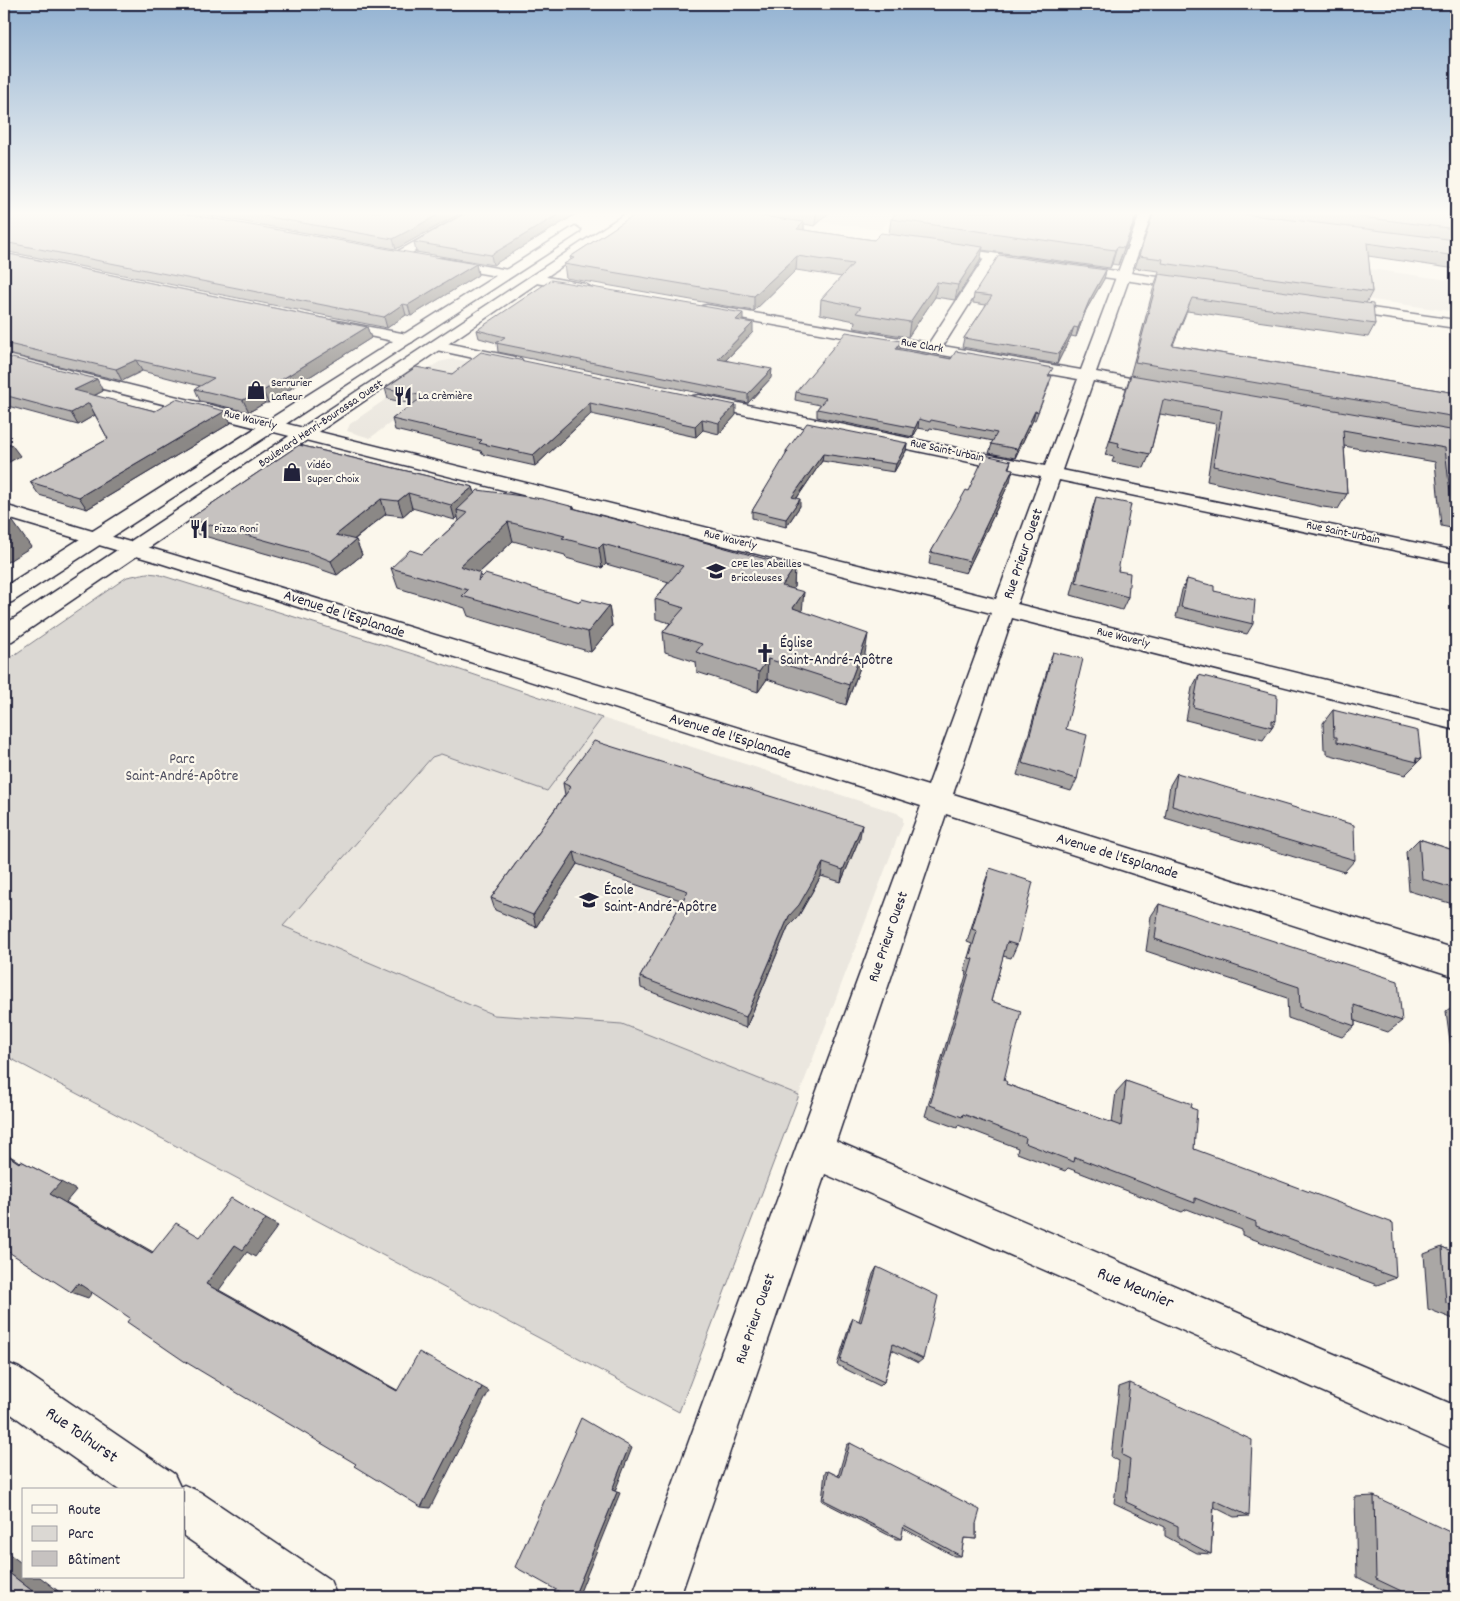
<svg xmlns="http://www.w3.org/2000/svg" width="1460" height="1601" font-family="Dekko,sans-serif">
<rect width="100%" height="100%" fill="#fbf7ec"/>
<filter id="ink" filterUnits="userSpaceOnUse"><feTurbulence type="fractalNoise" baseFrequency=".02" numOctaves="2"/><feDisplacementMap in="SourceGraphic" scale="10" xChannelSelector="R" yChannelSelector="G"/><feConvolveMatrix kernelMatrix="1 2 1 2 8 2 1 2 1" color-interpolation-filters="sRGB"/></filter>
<g filter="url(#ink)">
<path fill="#ebe7df" d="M750,211H898L880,230Z
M1157,239L1456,281V312L1150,268Z
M453,359L473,362L370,438L347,431L350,424L439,362Z
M602,718L897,813L903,818V823L799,1095L622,1024L494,1015L282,926L432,756L441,754L547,791Z"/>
<path fill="#dbd8d3" stroke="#7e7d87" d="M147,573L157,574L413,654L602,718L547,791L441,754L432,757L283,926L494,1015L622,1024L799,1095L679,1412L4,1055V662L127,577Z"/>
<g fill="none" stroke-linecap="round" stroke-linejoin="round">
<g stroke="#22223b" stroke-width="3">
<path id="minor" d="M470,211H485L403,258L398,259L391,255Z
M1141,211H1153L1096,372L1164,384L1170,385L1172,389L1170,393L1164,394L1093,381L1062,470L1456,551V563L1059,480L1017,604L1456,712V730L1012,618L953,794L1456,949V977L946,814L836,1141L1456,1406V1450L825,1174L680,1597H632L921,806L160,563L4,517V505L174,555L928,786L991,613L4,364V354L996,599L1041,477L699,405L693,404L691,400L693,396L699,395L1045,466L1078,379L707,313L702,312L700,309L702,306L707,305L929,343L987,254L992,253L999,257L943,346L1081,370Z
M440,258L508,270L515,274L508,278L435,265L433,262Z
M536,275L585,284L592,288L585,292L531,282L529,279L531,276Z
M332,320L407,334L412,336L415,339L412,342L407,344L327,327L325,324L327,321Z
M437,341L515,357L521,359L523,362L521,365L515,367L432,349L429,346L432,343Z
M4,1362L19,1368L174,1474L180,1487L184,1485L200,1492L330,1580L337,1597H272L184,1536V1490H119L4,1409Z"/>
</g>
<g stroke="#22223b" stroke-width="3">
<path id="major" d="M629,211H643L12,641L4,643V625Z
M575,226L581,230L579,233L12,602L4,604V587Z
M943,246L1193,282L1200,286L1193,290L938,253L937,250Z
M1336,303L1456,320V328L1331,310L1329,307L1331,304Z"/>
</g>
<use href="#minor" fill="#fbf7ec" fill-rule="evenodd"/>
<use href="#major" fill="#fbf7ec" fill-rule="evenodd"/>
</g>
<path fill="#aaa7a5" stroke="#22223b" d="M4,211L476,264L478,275L411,316L406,315L387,328L4,251Z
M183,211H465L396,249Z
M469,211H581L493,265L416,252L414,242Z
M640,211H831L815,226L804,224V230L874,240L889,234L891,219L1139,211L1118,265L1112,264L1110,268L982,250L980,261L955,300L935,297L908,337L854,328L855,321L820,314L821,299L842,277L796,270L754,311L566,278L564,264L571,260L570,257Z
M1154,211H1456V269L1368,256L1372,292L1366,303L1375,324L1368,337L1187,311L1173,345L1456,393V529L1441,526L1435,462L1344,446L1347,494L1338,509L1323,507L1207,481L1216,424L1160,414L1150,454L1144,468L1112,462L1114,457L1105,455L1130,376L1154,286L1158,275L1159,271L1135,268Z
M4,253L367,327L371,338L268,403H265L249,412L200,401L195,389L200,386L142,371L122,381L4,353Z
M1106,270L1104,279L1086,310L1076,337L1071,336L1057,364L962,347L964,338L986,305L973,303L974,294Z
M743,322L753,332L726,360L771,378L748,403L498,352L497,343L479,338L477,330Z
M900,350L1050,376L1049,385L1035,420H1033L1015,458L989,453L993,441L930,428L929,430L918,428L913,437L817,417V409L820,405L795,400L796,392Z
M4,356L103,391L94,396L155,411L231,423L87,509L39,495L30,482L108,439L95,415L78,425L4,405Z
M452,374L736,415L719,434L703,430L696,437L591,414L535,466L482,454L481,451L395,430L392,419L413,404L388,399L385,388Z
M907,443L906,451L894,472L822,461L797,498L800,506L786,527L752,518V511L786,456V451Z
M299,445L473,487L475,493L574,507V509L795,567L794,587L792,589L802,611L865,654L846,705L767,679L758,692L697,672L696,662L665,652L663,632L670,623L656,619L655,599L669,582L606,564L602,568L566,558L565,555L513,541L479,573L481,577L580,602L609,606L612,626L591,652L468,616L465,608L398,588L391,568L422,554L459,521L458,517L455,520L412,508L403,516L386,514L354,540H356L362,555L337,575L317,568L197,534L189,519Z
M1011,461L1009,468L1010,481L966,573L929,564L931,552L968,491Z
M1096,497L1118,571L1128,597L1122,610L1071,595L1092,510Z
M1187,579L1214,591L1253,624L1247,634L1176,617L1182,590Z
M1053,652L1066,729L1077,779L1071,791L1017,775L1049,664Z
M1199,675L1276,721L1263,740L1186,720L1192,688Z
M1333,710L1421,759L1405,775L1327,754V750H1324L1323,723Z
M1177,773L1355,860L1344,872L1165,818L1170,785Z
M563,783L860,837L841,882L821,876L798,917L788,927L746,1028L641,988L640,977L683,901L577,864L536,927L495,910L491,898L565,795Z
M1419,839L1456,851V905L1409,891L1406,852Z
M990,868L1017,945L1011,958L1003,956L991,1001L1004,1080L1006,1084L1112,1123L1116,1092L1126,1081L1191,1108L1194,1149L1396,1278L1377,1285L1242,1235V1230L1187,1209L1182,1212L1068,1168L1065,1171L1017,1153L1018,1148L958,1125L957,1128L925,1116L967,972L964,971L972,944L967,942L985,882Z
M1159,904L1402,1021L1388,1032L1355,1021V1026L1342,1037L1288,1018L1287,998L1146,951L1151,916Z
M1456,1004V1071L1454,1070L1446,1011Z
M1442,1247L1456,1253V1320L1428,1309L1424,1254Z
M877,1267L923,1359L918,1363L892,1350L884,1382L880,1386L837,1365L850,1324L853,1318L859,1321L873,1274Z
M1130,1383L1249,1516L1234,1517L1214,1507L1211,1554L1197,1553L1165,1536V1527L1114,1503L1119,1461L1111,1457L1119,1387Z
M850,1443L976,1524V1539L964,1538L961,1556H954L903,1528L901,1539H896L822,1501L825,1472L828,1471L838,1476L847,1445Z
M1374,1496L1456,1597H1397L1357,1577L1355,1497Z"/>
<path fill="#8b8886" stroke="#22223b" d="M445,211H465L396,249L393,239Z
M564,211H581L493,265L491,255Z
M817,211H831L815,226L816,212Z
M1138,211H1139L1118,265L1124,248Z
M804,222V236L797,229Z
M983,247L980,261L955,300L958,285Z
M1117,247L1112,264L1110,268L1115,250Z
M797,256L796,270L754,311V296Z
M476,264L478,275L411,316L408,305Z
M1106,270L1104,279L1086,310L1076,337L1078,328L1089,301Z
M937,282L935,297L908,337L910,322Z
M403,304L406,315L387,328L384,317Z
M743,313V322L736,320Z
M753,323V332L719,367L718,359Z
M367,327L371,338L268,403L263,391Z
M1074,327L1071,336L1057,364L1059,354Z
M901,341L900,349H896Z
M136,360L142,371L122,381L116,369Z
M772,369L771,378L748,403V394Z
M97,379L103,391L81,402L74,390Z
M260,391L265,403L249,412L243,400Z
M89,403L95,415L78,425L71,413Z
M590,403L591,414L535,466L533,455Z
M736,405V415L719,434V423Z
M225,411L231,423L87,509L79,497Z
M1035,411L1033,420L1015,458L1017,449Z
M702,419L703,430L696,437L695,426Z
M919,419L918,428L913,437L915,428Z
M907,443L906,451L894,472L896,464Z
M11,444L20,456L4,465V448Z
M823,454L822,461L792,505V497Z
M1013,469L1010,481L966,573L969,561Z
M473,487L477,501L457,510L458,517L455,520L451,505Z
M408,493L412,508L403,516L398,501Z
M381,499L386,514L342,549L336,535Z
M800,499V506L786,527V519Z
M9,516L31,547L4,564V519Z
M508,522L513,541L465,586L460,566Z
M356,540L362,555L337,575L331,561Z
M603,544L606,564L602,568L599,548Z
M795,567L794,587L781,606L782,586Z
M804,592L802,612L793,608Z
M609,606L612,626L591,652L588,632Z
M868,634L865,654L846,705L849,685Z
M768,659L767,679L758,692L759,672Z
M862,825L860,837L841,882L843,870Z
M574,852L577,864L536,927L533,915Z
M823,863L821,876L798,917L788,927L746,1028V1017L789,916Z
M4,1152L35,1172L19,1163L4,1153Z
M21,1161L76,1190L66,1202L167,1260L152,1253L50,1194Z
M266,1219L278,1226L255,1257L247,1252L219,1290L406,1395L397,1391L206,1284L235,1245Z
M78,1283L95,1289L88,1298L71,1292Z
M482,1387L489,1391L430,1508L421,1507Z
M629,1446L632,1448L615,1491L612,1490Z
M617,1492L620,1493L578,1597H574Z
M4,1550L24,1565V1577H40L66,1597H40L4,1569Z"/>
<path fill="#c6c2c0" stroke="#22223b" d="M4,211H169L476,264L408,305L403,304L384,317L4,242Z
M235,211H445L393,239Z
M469,211H564L491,255L414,242Z
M640,211H727L804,222L797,229L874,240L881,233L983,247L958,285L937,282L910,322L856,313L861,307L821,299L853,264L797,256L754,296L564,264L574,258L570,257Z
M898,211H1138L1124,248L1117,247L1115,250L891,219Z
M1154,211H1219L1456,240V256L1367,243L1372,292L1162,263L1163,259L1139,256Z
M1314,211H1456V229Z
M4,253L367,327L263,391H260L243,400L195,389L214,378L136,360L116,369L4,343Z
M999,255L1106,270L1089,301L1078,328L1074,327L1059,354L964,338L992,296L974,294Z
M1159,274L1373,304L1375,324L1192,298L1172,345L1456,393V417L1135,362Z
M551,280L743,313L736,320L753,323L718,359L772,369L748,394L496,343L505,337L477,330Z
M846,332L901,341L896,349L951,359L956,351L1053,368L1048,376H1052L1038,412L1035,411L1017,449L991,444L997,433L931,420L930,422L919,419L915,428L817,409L826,398L796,392Z
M481,352L736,405L719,423L702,419L695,426L590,403L533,455L479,443L482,440L392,419L424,396L385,388L416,367L452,374Z
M4,356L97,379L74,390L155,411L176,399L225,411L79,497L30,482L108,439L89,403L71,413L4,395Z
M1131,375L1456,431V512L1452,511L1445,448L1343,430L1347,494L1332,492L1213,466L1222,410L1163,400L1150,454L1118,447L1119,443L1110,441Z
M807,423L907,443L896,464L823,454L792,497L800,499L786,519L752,511L788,451H786Z
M4,442L11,444L4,448Z
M299,445L473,487L451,505L408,493L398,501L381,499L336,535L356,540L331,561L311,553L189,519Z
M985,455L1011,461L1008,468L1013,469L969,561L931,552L966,490L968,491Z
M478,490L543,499L574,507L572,508L633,524L634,523L795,567L782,586L804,592L793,608L868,634L849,685L768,659L759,672L696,652L702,644L663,632L684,608L655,599L683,566L603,544L599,548L562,538L565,536L508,522L460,566L480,573L478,581L485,574L580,602L582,599L609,606L588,632L462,596L468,590L391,568L410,550L422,554L468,513L457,510Z
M1096,497L1131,504L1118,571L1130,573L1128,597L1076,582Z
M4,515L9,516L4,519Z
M1187,579L1214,586V591L1255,600L1253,624L1181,607Z
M1053,652L1083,659L1066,729L1087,735L1077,779L1022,763Z
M1199,675L1277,695L1276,721L1272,720V727L1193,707Z
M1333,710L1418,731L1421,759L1416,758L1417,762L1337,742V737H1334Z
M594,741L862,825L843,870L823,863L799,905L789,916L746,1017L640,977L688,891L574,852L533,915L491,898L571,787L563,783Z
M1177,773L1354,825L1355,860L1172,806Z
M1419,839L1456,851V889L1422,879Z
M990,868L1033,882L1017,945L1007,942L991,1001L1021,1011L1004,1080L1007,1082L1006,1084L1121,1126L1126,1081L1192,1104L1191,1108L1197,1110L1194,1149L1393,1223L1396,1278L1256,1226V1222L1195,1198V1203L1075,1157L1074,1162L1025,1143L1026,1138L963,1114L962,1117L930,1105L973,959L969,958L977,931L972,929Z
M1159,904L1398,981L1402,1021L1354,1005L1355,1026L1300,1007L1299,987L1155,939Z
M4,1153L19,1163L21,1161L61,1182L50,1194L152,1253L176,1223L200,1237L231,1198L266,1219L243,1250L235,1245L206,1284L397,1391L419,1352L482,1387L421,1507L354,1466L356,1464L184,1361L127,1322L130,1318L78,1283L71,1292L4,1249Z
M1442,1247L1456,1253V1307L1446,1303Z
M877,1267L938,1296L923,1359L893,1344L884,1382L840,1361L853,1318L861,1322Z
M1130,1383L1252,1440L1249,1516L1214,1500L1211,1554L1178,1537V1526L1126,1502L1130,1459L1122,1455Z
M581,1418L629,1446L612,1490L617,1492L574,1597H569L515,1567Z
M850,1443L980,1510L976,1524V1539L964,1538L961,1556L904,1525L901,1539L824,1500L828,1471L840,1477Z
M1374,1496L1456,1535V1597H1414L1376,1579Z
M4,1569L40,1597H4Z"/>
</g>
<linearGradient id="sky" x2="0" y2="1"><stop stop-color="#92b2d2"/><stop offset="0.49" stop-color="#fdfbf6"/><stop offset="1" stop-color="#fdfbf6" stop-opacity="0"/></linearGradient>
<rect width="1460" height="435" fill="url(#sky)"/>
<defs>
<g id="shop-bare" transform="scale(1.5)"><path d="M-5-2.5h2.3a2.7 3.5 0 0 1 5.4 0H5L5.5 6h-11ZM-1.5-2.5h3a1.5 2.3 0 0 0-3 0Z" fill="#22223b" stroke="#fbf7ec" stroke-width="2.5" paint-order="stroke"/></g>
<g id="restaurant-bare" transform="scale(1.5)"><path d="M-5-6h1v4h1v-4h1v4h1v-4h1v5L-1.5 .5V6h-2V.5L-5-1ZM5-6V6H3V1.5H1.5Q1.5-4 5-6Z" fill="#22223b" stroke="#fbf7ec" stroke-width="2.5" paint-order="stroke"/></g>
<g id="school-bare" transform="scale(1.5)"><path d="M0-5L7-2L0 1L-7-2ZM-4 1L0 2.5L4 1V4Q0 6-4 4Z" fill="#22223b" stroke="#fbf7ec" stroke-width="2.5" paint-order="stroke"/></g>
<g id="church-bare" transform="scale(1.5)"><path d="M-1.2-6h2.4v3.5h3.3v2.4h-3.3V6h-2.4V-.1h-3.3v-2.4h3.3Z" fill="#22223b" stroke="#fbf7ec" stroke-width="2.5" paint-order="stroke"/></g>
</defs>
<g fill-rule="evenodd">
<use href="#shop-bare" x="256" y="390"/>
<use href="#restaurant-bare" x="403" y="396"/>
<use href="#shop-bare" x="292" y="472"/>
<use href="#restaurant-bare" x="199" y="529"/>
<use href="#school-bare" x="716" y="571"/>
<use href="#church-bare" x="765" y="653"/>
<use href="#school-bare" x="589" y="900"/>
</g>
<g text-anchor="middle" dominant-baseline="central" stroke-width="4.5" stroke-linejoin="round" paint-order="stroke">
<g font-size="12" fill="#22223b" stroke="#fbf7ec">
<text transform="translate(922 346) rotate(10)">Rue Clark</text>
<text transform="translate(250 420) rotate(14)">Rue Waverly</text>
<text transform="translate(321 424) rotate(-34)">Boulevard Henri-Bourassa Ouest</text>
<text transform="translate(947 451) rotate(12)">Rue Saint-Urbain</text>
<text transform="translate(1343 533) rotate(12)">Rue Saint-Urbain</text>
<text transform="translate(730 540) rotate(14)">Rue Waverly</text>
<text transform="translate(1123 638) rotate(14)">Rue Waverly</text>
</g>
<g font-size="12" fill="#22223b" stroke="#fbf7ec" text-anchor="start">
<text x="271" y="383">Serrurier<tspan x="271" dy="14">Lafleur</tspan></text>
<text x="418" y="396">La Crèmière</text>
<text x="307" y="465">Vidéo<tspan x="307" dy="14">Super Choix</tspan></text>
<text x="214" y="529">Pizza Roni</text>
<text x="731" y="564">CPE les Abeilles<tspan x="731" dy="14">Bricoleuses</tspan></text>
</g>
<g font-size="15" fill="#22223b" stroke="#fbf7ec">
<text transform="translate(1024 554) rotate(-71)">Rue Prieur Ouest</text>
<text transform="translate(344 615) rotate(18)">Avenue de l'Esplanade</text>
<text transform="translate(730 737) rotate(17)">Avenue de l'Esplanade</text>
<text transform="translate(1117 857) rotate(17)">Avenue de l'Esplanade</text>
<text transform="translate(889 937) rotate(-71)">Rue Prieur Ouest</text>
<text transform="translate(756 1319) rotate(-71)">Rue Prieur Ouest</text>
</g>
<g font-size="15" fill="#22223b" stroke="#fbf7ec" text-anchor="start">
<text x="780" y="644">Église<tspan x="780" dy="17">Saint-André-Apôtre</tspan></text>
<text x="604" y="891">École<tspan x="604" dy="17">Saint-André-Apôtre</tspan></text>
</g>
<g font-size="15" fill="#505061" stroke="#fbf7ec">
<text x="182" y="760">Parc<tspan x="182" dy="17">Saint-André-Apôtre</tspan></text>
</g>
<g font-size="18" fill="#22223b" stroke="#fbf7ec">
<text transform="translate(1135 1289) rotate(23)">Rue Meunier</text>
<text transform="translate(81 1436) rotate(35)">Rue Tolhurst</text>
</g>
</g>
<rect width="1460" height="1601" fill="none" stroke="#fbf7ec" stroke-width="20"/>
<rect x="10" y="10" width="1440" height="1581" fill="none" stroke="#22223b" stroke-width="2" filter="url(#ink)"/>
<rect x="22" y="1488" width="162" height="90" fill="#fbf7ec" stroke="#a4a2a5"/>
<rect x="32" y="1505" width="25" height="8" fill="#fbf7ec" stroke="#a4a2a5"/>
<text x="68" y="1514" font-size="15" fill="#22223b">Route</text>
<rect x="32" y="1526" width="25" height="15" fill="#dbd8d3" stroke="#a4a2a5"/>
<text x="68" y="1538" font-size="15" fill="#22223b">Parc</text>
<rect x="32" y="1551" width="25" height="15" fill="#c6c2c0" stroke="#a4a2a5"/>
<text x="68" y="1564" font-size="15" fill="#22223b">Bâtiment</text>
</svg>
